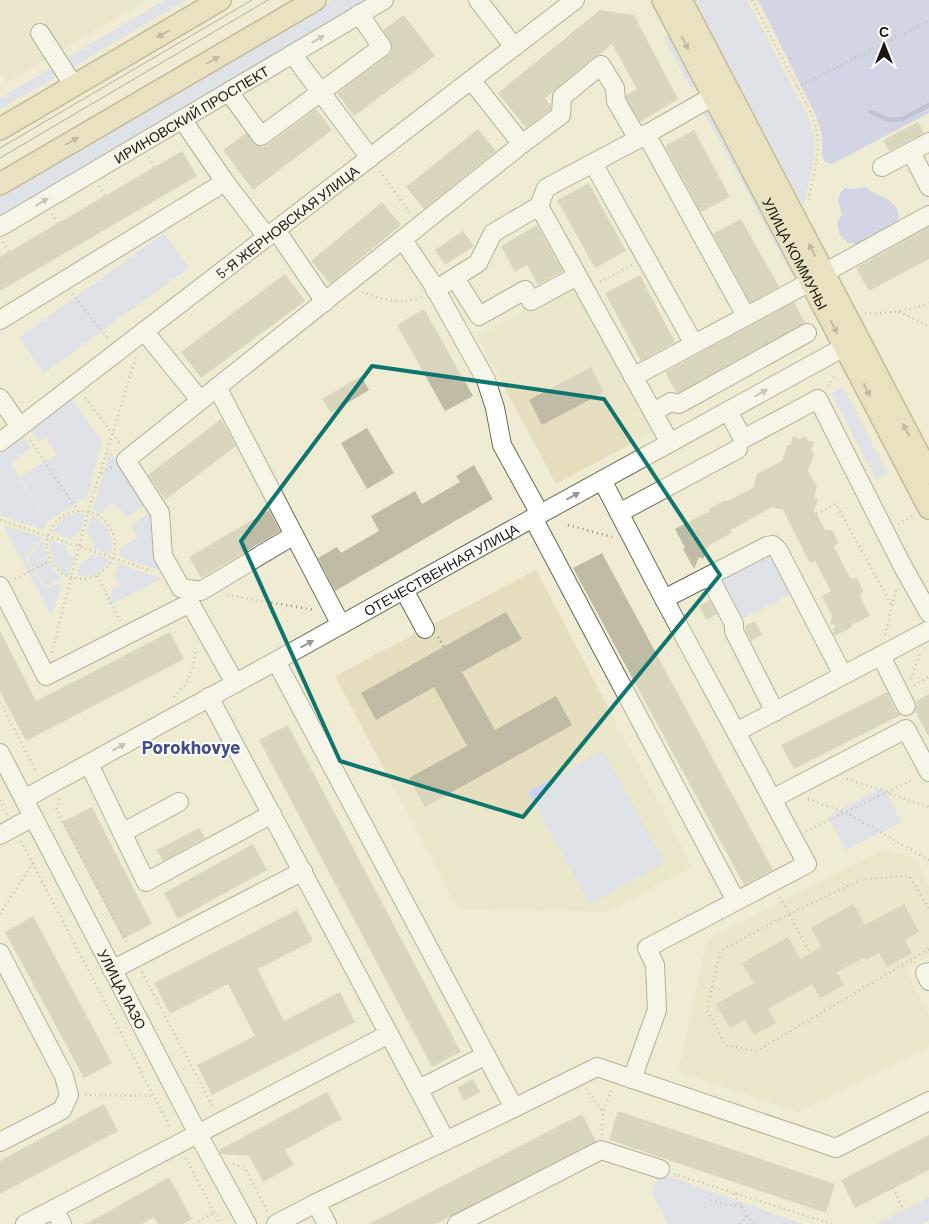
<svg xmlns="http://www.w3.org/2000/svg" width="929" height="1224" font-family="Barlow,sans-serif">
<rect width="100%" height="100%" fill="#f0ecd4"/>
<path fill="#e5dfc0" d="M0,0H147L54,54L6,83L0,71Z
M574,284L653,432L556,484L477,336Z
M536,570L692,867L606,912L458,909L335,676Z
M884,849L915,857L929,886V956L905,969L929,1016V1046L798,1112L678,1072L707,940Z"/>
<path fill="#cbd4ff" d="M165,0H186L73,67L65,59Z
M332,0H367L0,216V196Z
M694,0H747L808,117C811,126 815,135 815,144C815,162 807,188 804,207Z
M669,34L697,85L691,88L663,37Z
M53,67L56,77L0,109V98Z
M707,104L799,274L793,277L701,107Z
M164,233L189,268L44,373L19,338Z
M843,387L888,474L876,479L831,393Z
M69,395L102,442L86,501L84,499L47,521L20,477L56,455L68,473L46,437L39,442L28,426Z
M20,432L31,448L11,464L47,522L43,530L0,515V448Z
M110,451L147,503L128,517L113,503L100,513L93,509Z
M154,508L167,573L120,557L122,547L138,538L131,526Z
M78,513L85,514L80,533L76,534L70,539L52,532C59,522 66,515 78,513Z
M91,516C108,522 114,538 112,554L94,550C95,542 93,538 87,535Z
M3,525L43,537L25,558L45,589L58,584L62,587L51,615Z
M43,540C47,557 49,568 63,579L45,587L28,559Z
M50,540L67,546C66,552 69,555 74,558L69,576C55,570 48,556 50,540Z
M92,554L110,559C102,573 94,578 78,576L80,561C86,561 89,559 92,554Z
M771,555L791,594L740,620L720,581Z
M118,564L162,579L111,604L112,589L120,586L115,577Z
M603,751L665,862L590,904L528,792Z
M883,787L902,822L846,850L828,816Z
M659,1173L803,1224H668L652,1194Z
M929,1197V1220L922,1224H877Z"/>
<path fill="#abb8f8" d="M758,0H929V113L832,164L825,162C820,151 823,149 822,138C821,129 818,122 815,114Z
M866,187L872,192L887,199L897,208L899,217L895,227L858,244L848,243L840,235L837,224L842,213L838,201L840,193L845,188L853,189Z"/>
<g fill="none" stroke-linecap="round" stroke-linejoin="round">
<path stroke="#8590ce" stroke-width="4.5" d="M871,112L889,120L902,119L929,105"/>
</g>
<path fill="#bfbba4" d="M600,10L634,15L678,99L640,122L626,98V95L637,89L612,44L599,55L594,57L545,98L551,106V109L526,128L498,93Z
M404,15L435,56L354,116L337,93L389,55L392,51V46L383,30Z
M316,109L332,130L253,190L223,150L246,133L256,145L262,147L267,145Z
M918,122L924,133L889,151L883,140Z
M478,129L496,151L424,209L406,187Z
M694,130L730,197L701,212L665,146Z
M182,151L197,176L0,291V257Z
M589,183L626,251L595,268L557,200Z
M382,202L401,225L330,284L311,261Z
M741,219L779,287L750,302L713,234Z
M537,225L563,271L538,285L527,265L515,272L501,246Z
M929,227V259L869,291L856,268Z
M463,231L474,246L445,265L435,250Z
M285,274L305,301L201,378L181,352Z
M640,275L675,342L641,361L605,293Z
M794,302L805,323L678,393L676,392L665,372Z
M424,309L473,396L445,411L397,325Z
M591,367L604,392L542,425L529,400Z
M361,376L369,390L331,413L322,399Z
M221,419L236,446L165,500L148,475Z
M367,428L394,473L367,489L341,443Z
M793,436L800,439L805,436L808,441L814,442L811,450L814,454L808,471L817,486L814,498L818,499L814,510L825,530H832L838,542L834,547L850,578H857L863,591L860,596L870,616L851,625L852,627L835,636L833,633L835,625L830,624L832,616L822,596L831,591L815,561L810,563L783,510L772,507L731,530L732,533L709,545L703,559L699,557L694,569L683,549L685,548L675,529L710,511L709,509L725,500L726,502L753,488L757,474L782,461L787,446L791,444Z
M474,465L493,499L335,591L318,558L337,547L341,553L379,531L371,516L415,491L422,504L460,482L456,476Z
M269,510L280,531L201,578L189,557Z
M602,553L773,870L744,885L573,568Z
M710,600L717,614L707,620L699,606Z
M506,612L522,639L462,672L495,730L556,696L572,725L425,807L409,778L467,746L434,687L376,720L361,693Z
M755,621L762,635L751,641L745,628V626Z
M0,631L36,701L170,632L184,659L26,741L0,692Z
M887,692L896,711L901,715L794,769L781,745Z
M929,694V737L915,711L917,706L916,701Z
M288,725L461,1052L432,1067L259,740Z
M92,807L152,924L123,939L62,822Z
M199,828L205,838L163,861L157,850Z
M253,844L267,870L178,919L164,893Z
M853,904L865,925L904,904L919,932L905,940L912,953L887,967L879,953L866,960L865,957L837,972L844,985L820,998L812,984L768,1009L776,1023L754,1035L745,1020L730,1028L716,1004L754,983L742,963L788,937L800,959L821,947L811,928Z
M297,910L313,941L258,969L263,980L284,1021L340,992L355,1022L212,1095L197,1065L255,1036L228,984L170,1014L154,983Z
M33,916L112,1063L84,1078L5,932Z
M473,1079L480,1092L464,1101L457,1087Z
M327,1092L342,1119L285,1150L294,1165L263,1182L249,1156L221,1154L219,1150Z
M104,1104L118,1131L0,1194V1161Z
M618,1111L835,1184L826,1213L609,1140Z
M582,1114L596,1141L436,1224H369Z
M929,1135V1170L855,1208L841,1180Z
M169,1177L192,1219L183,1224H158L154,1217L142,1224H86Z"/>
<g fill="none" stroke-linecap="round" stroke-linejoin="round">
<g stroke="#6a6651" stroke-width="20">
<g id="minor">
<path d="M478,0L514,47"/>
<path d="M40,33L74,86"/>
<path d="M293,54L302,67L370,158"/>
<path d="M471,80L522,144L561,115L562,97L601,65L615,88L616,101L638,139L724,90"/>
<path d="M229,92L261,136L382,47L359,14"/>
<path d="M182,119L225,182L267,237"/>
<path d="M646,134L746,316"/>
<path d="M911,152L929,187"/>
<path d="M593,163L694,344"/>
<path d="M882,167L929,142"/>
<path d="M539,206L670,443"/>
<path id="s1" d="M0,227L384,0"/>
<path d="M276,230L325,302"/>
<path d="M403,240L432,283L486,380L495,408L502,445L540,514"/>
<path d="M824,273L929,215"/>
<path d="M455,278L479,316L525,290L531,301L577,276"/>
<path d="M435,290L478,263L493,233L539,206L546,188L638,139"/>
<path d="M0,320L225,182"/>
<path d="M144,331L200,400"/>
<path d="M633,377L810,282"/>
<path d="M217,387L341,625"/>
<path d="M0,398L20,427"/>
<path d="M728,411L743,439L818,399L902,565L929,613"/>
<path d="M653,412L671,402L679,404L807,333"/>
<path id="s2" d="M0,442L575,0"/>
<path d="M602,480L664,599L736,732"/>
<path d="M619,513L738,449"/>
<path d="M533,518L736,901"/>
<path d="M294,535L201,591L181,588L163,556L160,513L126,460L522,144"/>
<path d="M709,576L734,624V631L775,712"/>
<path d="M0,586L46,676L190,603L235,683"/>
<path d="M404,590L425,629"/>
<path d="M664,599L767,546L773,545L778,550L843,675"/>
<path d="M881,656L906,706"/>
<path d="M276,661L514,1108L316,1203L327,1224"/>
<path d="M209,697L446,1141"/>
<path id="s3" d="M0,753L198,1134L247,1224"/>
<path d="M89,764L146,882L272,814"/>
<path id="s4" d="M24,799L276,661L484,545L855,341"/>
<path d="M772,799L906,729L929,772"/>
<path d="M122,833L179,802"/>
<path d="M0,835L33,817"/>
<path d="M0,953L64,1076L69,1095L62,1110L0,1142"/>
<path d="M112,970L303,871"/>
<path d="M929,972L925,973L929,981"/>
<path d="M632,1079L657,1010L655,965L647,948L807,864L736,732L929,630"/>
<path d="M419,1089L486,1055"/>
<path d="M514,1108L597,1067L836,1148L929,1101"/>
<path d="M54,1209L62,1224"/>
<path d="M25,1224L389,1034"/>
<path d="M276,1224L316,1203"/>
<path d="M457,1224L601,1150L660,1169"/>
</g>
</g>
<g stroke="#8b8252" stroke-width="24">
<g id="major">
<path id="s5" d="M663,0L929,508"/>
<path d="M681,0L929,474"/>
<path d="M0,129L220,0"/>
<path d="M0,184L315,0"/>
</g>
</g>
<path stroke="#8d8a7a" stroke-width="2.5" stroke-dasharray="1 4" stroke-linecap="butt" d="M752,0L812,115C815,124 818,133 818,143C818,161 811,185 808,203
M797,87L929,21
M149,157L154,167
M380,171L410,213
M99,186L105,196
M52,214L58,223
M3,242L9,252
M600,282L632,265
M362,292C374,297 392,302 406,301C411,301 417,298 422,297
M72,294L108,338
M899,312L929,326
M865,313C888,314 907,311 929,303
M828,386L837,374
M85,398L121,445
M30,440L78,511
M102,473L112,467
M47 545a34 34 0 1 1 68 0a34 34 0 1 1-68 0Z
M812,516L836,504L892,606
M0,520L152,571
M898,524L913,516
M568,525L612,537
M97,576L120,621
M15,579L50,561
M227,595L315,610
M885,635L896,589
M438,637L444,647
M52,652L88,512L136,357
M911,679L920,653
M914,685L929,677
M174,697L186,684L193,666L196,648
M0,702L37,773
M847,779L929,807
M59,799L60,801L56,809L128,945
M808,799L845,812L929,860
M0,800L7,814
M806,831L914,779
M21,841L171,1129
M780,897L810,953
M929,908L909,876L863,879L789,914L720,951L707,1010L725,1045L757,1051L929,949
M0,914L33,863
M142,972L214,1109
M586,1089L603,1112
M85,1095L153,1096
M602,1135L603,1112L611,1090
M186,1158L220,1224
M233,1164L245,1168L268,1212
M674,1174L832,1224
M893,1188L902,1207
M734,1194L747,1216L753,1224
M711,1200L724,1204L741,1206
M194,1224L214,1213
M740,1224L747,1216"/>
<use href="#minor" stroke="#fff" stroke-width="18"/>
<use href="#major" stroke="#ded6ac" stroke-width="21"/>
<path stroke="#696658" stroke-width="1" d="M0,148L252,0
M0,158L268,0"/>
</g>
<defs><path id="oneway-solid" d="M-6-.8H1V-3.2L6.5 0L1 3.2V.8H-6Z" transform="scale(1.25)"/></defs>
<g fill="#868066">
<use href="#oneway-solid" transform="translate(163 34) rotate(150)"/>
<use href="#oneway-solid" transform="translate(685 43) rotate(62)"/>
<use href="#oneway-solid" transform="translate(213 60) rotate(-30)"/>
<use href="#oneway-solid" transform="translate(72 141) rotate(-30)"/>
<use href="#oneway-solid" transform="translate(812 250) rotate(-118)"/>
<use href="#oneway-solid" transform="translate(834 327) rotate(62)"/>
<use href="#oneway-solid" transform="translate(867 390) rotate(62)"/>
<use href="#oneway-solid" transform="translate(906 430) rotate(-118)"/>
</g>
<g fill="#989793">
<use href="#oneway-solid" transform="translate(318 39) rotate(-30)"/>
<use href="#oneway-solid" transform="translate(42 202) rotate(-31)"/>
<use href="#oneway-solid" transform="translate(761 393) rotate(-29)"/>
<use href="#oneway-solid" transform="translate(573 496) rotate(-29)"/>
<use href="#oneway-solid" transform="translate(307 644) rotate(-29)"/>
<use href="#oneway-solid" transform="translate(119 747) rotate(-29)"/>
</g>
<path d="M0 0H929V1224H0ZM372,366L604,399L720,575L523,817L340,761L241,541Z" fill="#f0ecd4" fill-opacity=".55" fill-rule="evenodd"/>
<path fill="none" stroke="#0f766e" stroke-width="4" stroke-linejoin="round" d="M372,366L604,399L720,575L523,817L340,761L241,541Z"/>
<g text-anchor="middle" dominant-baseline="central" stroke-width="4" stroke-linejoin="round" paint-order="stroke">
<g font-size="14" fill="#1a1810" stroke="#fff">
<text stroke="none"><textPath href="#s1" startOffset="222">ИРИНОВСКИЙ ПРОСПЕКТ</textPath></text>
<text stroke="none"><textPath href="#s2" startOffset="362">5-Я ЖЕРНОВСКАЯ УЛИЦА</textPath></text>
<text stroke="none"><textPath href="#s5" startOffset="286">УЛИЦА КОММУНЫ</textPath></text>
<text stroke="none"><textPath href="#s4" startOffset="476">ОТЕЧЕСТВЕННАЯ УЛИЦА</textPath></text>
<text stroke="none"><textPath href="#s3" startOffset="266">УЛИЦА ЛАЗО</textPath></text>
</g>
<g font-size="19" font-weight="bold" fill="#454d8a" stroke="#fff">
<text x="191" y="746">Porokhovye</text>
</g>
</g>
<g transform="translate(884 45)" stroke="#ffffff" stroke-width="4" paint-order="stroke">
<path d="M0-4L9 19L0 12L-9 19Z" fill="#1a1810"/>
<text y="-8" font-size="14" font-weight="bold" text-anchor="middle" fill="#1a1810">С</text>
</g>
</svg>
